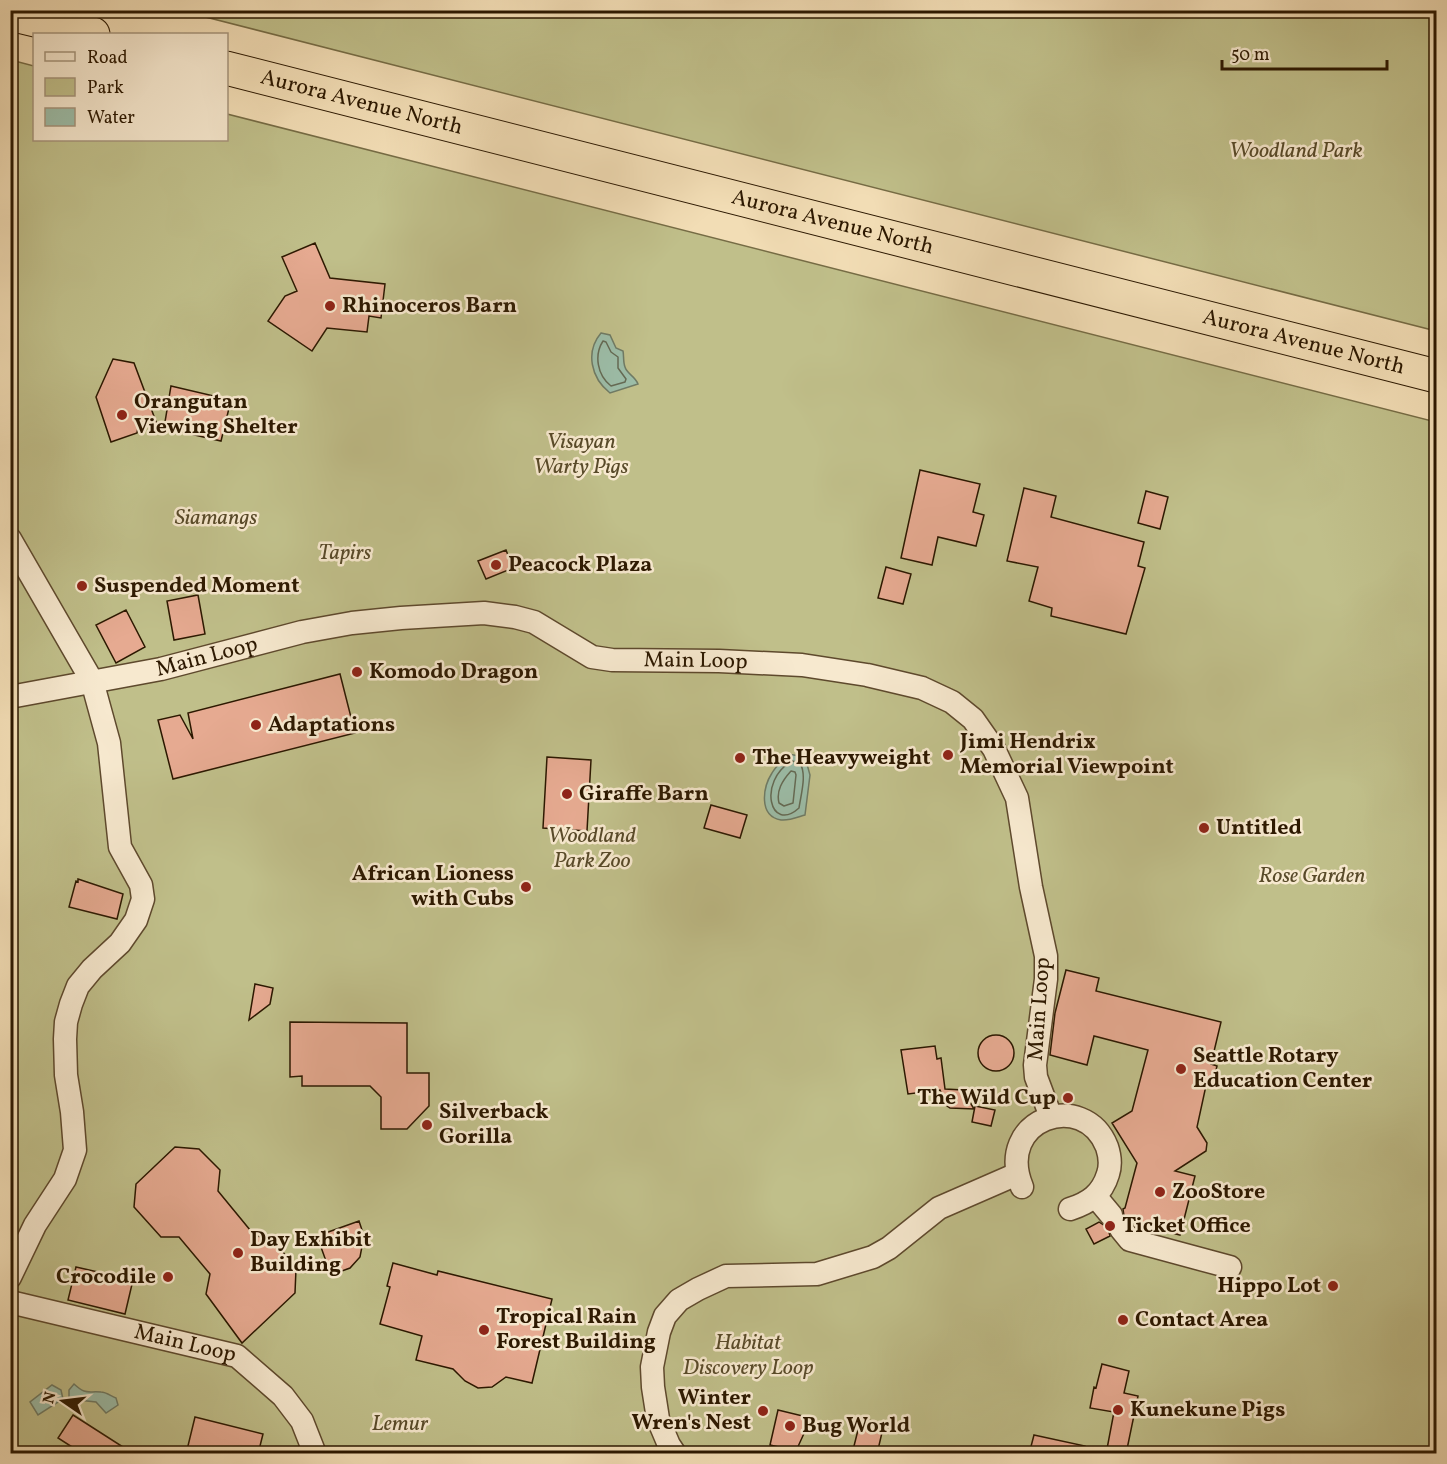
<svg xmlns="http://www.w3.org/2000/svg" width="1447" height="1464" font-family="Vollkorn,serif">
<rect width="100%" height="100%" fill="#f2ddb5"/>
<filter id="stains"><feTurbulence type="fractalNoise" baseFrequency=".00333" numOctaves="4"/><feColorMatrix values="0 0 0 0 .2 0 0 0 0 .09 0 0 0 0 .02 0 0 0 .5 -.17"/></filter>
<radialGradient id="worn" r=".72"><stop offset=".6" stop-color="#630" stop-opacity="0"/><stop offset="1" stop-color="#630" stop-opacity=".3"/></radialGradient>
<path fill="#c0bf8a" stroke="#766c45" stroke-width="1.5" d="M182,11H1436V331Z
M11,60L34,66V140H226L227,114L1436,422V1447L1435,1453H11Z"/>
<path fill="#9cbda8" stroke="#6f7b65" stroke-width="1.5" d="M601,333L610,335L616,348L623,351C624,356 623,362 625,367C627,374 635,376 638,384L610,393C591,378 585,352 601,333Z
M788,754L805,757L810,775L805,815C798,817 789,821 781,820C758,816 763,787 772,773C776,766 783,760 788,754Z
M74,1384C86,1395 87,1391 101,1392C106,1392 111,1396 116,1398L118,1405L106,1413L96,1402L69,1399V1390Z
M52,1385L61,1390L63,1399L38,1415L30,1402Z"/>
<g fill="none" stroke-linecap="round" stroke-linejoin="round">
<path stroke="#646a54" stroke-width="1.5" d="M603,341L606,342L611,352L618,357V368L626,379L625,382L611,386C597,375 594,355 603,341Z
M792,761L800,763C807,775 801,794 799,808C770,834 757,781 792,761Z
M791,771L795,772L796,775L793,803L784,806L779,803C776,791 782,781 791,771Z"/>
</g>
<path fill="#e6aa91" stroke="#2c1800" stroke-width="1.5" d="M315,243L330,278L385,284L381,318L369,316L367,332L327,328L312,351L268,321L285,296L297,291L282,257Z
M113,359L134,363L158,427L139,422L137,433L111,442L96,397Z
M171,386L231,400L221,441L164,428Z
M920,470L980,484L973,512L984,515L976,546L938,537L932,565L901,558Z
M1024,488L1056,496L1051,517L1144,542L1138,566L1145,568L1126,634L1051,616L1052,608L1029,601L1038,567L1007,561Z
M1146,491L1168,497L1160,529L1138,523Z
M506,550L513,568L486,579L478,561Z
M886,567L911,574L903,604L878,598Z
M198,595L205,634L174,640L167,601Z
M126,610L145,647L116,663L96,625Z
M340,674L355,733L173,779L158,720L180,715L193,739L188,713Z
M547,757L591,760L587,831L543,828Z
M711,805L747,815L740,838L704,828Z
M78,879L123,894L117,919L69,907L76,881L78,882Z
M1066,970L1099,978L1096,991L1221,1022L1211,1064L1217,1066L1213,1083L1207,1081L1197,1127L1207,1143L1206,1151L1175,1171L1195,1176L1180,1235L1134,1223L1124,1216L1123,1209L1125,1208L1137,1163L1112,1123L1132,1111L1148,1050L1094,1036L1087,1065L1050,1055L1055,1013Z
M255,984L273,988L270,1004L249,1020Z
M290,1022L407,1023V1073H429V1106L407,1129H381V1097L370,1086H302V1076L290,1077Z
M978 1053a18 18 0 1 1 36 0a18 18 0 1 1-36 0Z
M935,1046L937,1059L941,1058L945,1089L963,1090L974,1109L950,1108L947,1106L940,1090L908,1094L901,1050Z
M975,1106L995,1110L991,1126L972,1122Z
M175,1147L199,1149L220,1170L218,1191L255,1236L272,1238L296,1269L295,1293L242,1343L206,1294L210,1274L179,1237H161L134,1207L136,1184Z
M359,1221L364,1236L360,1257L350,1268L331,1275L317,1236Z
M1099,1222L1108,1228L1110,1236L1094,1244L1086,1229Z
M393,1263L437,1275L438,1271L552,1299L532,1383L506,1377L492,1387L478,1388L465,1381L453,1369L416,1360L422,1336L380,1324L390,1287L387,1286Z
M76,1267L133,1280L125,1314L68,1300Z
M1102,1364L1129,1371L1124,1393L1138,1396L1126,1454H1106L1114,1412L1090,1408L1094,1387L1096,1388Z
M778,1410L811,1418L796,1451L770,1445Z
M73,1415L134,1454H83L58,1438Z
M195,1417L263,1434L258,1454H186Z
M861,1418L884,1424L877,1454H852Z
M1034,1435L1085,1446L1084,1454H1029Z"/>
<g fill="none" stroke-linecap="round" stroke-linejoin="round">
<g stroke="#5e492d" stroke-width="25">
<g id="street">
<path d="M10,539L92,681L109,743L120,847L141,885L143,899L136,920L120,943L92,969L78,986L71,1004L66,1022L65,1039L66,1075L72,1112L75,1150L65,1179L35,1225L10,1277"/>
<path id="s1" d="M10,697L161,669L302,632L352,623L401,618L484,613L515,617L534,622L592,657L612,660L719,661L802,665L867,675L922,688L952,702L973,719L994,749L1017,798L1031,887L1046,956V979L1035,1065L1036,1077L1051,1117"/>
<path d="M1022,1187C994,1119 1084,1088 1107,1147C1110,1156 1111,1165 1108,1174C1102,1194 1089,1203 1070,1209"/>
<path d="M1096,1197L1111,1215"/>
<path d="M1121,1229L1130,1240L1230,1267"/>
<path id="s2" d="M10,1302L237,1356L283,1396L302,1421L315,1454"/>
<path d="M675,1454L669,1445L658,1419L653,1387L652,1367L659,1332L665,1316L679,1300L698,1289L726,1276L817,1274L873,1257L889,1248L939,1208L1017,1174"/>
</g>
</g>
<g stroke="#2c1800" stroke-width="35">
<g id="highway">
<path d="M10,14L93,34"/>
<path id="s3" d="M226,68L1436,376"/>
</g>
</g>
<use href="#street" stroke="#f7e9cf" stroke-width="22"/>
<use href="#highway" stroke="#f2ddb5" stroke-width="33"/>
</g>
<g fill="#8f2418" stroke="#f7e9cf" stroke-width="2">
<circle cx="330" cy="306" r="6"/>
<circle cx="122" cy="415" r="6"/>
<circle cx="496" cy="565" r="6"/>
<circle cx="82" cy="586" r="6"/>
<circle cx="357" cy="672" r="6"/>
<circle cx="256" cy="725" r="6"/>
<circle cx="948" cy="755" r="6"/>
<circle cx="740" cy="758" r="6"/>
<circle cx="567" cy="794" r="6"/>
<circle cx="1204" cy="828" r="6"/>
<circle cx="526" cy="887" r="6"/>
<circle cx="1181" cy="1069" r="6"/>
<circle cx="1068" cy="1098" r="6"/>
<circle cx="427" cy="1125" r="6"/>
<circle cx="1160" cy="1192" r="6"/>
<circle cx="1110" cy="1226" r="6"/>
<circle cx="238" cy="1253" r="6"/>
<circle cx="168" cy="1277" r="6"/>
<circle cx="1333" cy="1286" r="6"/>
<circle cx="1123" cy="1320" r="6"/>
<circle cx="484" cy="1330" r="6"/>
<circle cx="1118" cy="1410" r="6"/>
<circle cx="763" cy="1411" r="6"/>
<circle cx="790" cy="1426" r="6"/>
</g>
<g text-anchor="middle" dominant-baseline="central" stroke-width="5" stroke-linejoin="round" paint-order="stroke">
<g font-size="22" fill="#2c1800" stroke="#f7e9cf">
<text stroke="none"><textPath href="#s3" startOffset="140">Aurora Avenue North</textPath></text>
<text stroke="none"><textPath href="#s3" startOffset="626">Aurora Avenue North</textPath></text>
<text stroke="none"><textPath href="#s3" startOffset="1112">Aurora Avenue North</textPath></text>
<text stroke="none"><textPath href="#s1" startOffset="201">Main Loop</textPath></text>
<text stroke="none"><textPath href="#s1" startOffset="705">Main Loop</textPath></text>
<text transform="translate(1040 1009) rotate(-86)">Main Loop</text>
<text stroke="none"><textPath href="#s2" startOffset="180">Main Loop</textPath></text>
</g>
<g font-size="22" font-style="italic" fill="#584a29" stroke="#f7e9cf">
<text x="1296" y="151">Woodland Park</text>
<text x="581" y="442">Visayan<tspan x="581" dy="25">Warty Pigs</tspan></text>
<text x="216" y="518">Siamangs</text>
<text x="345" y="553">Tapirs</text>
<text x="592" y="836">Woodland<tspan x="592" dy="25">Park Zoo</tspan></text>
<text x="1312" y="876">Rose Garden</text>
<text x="748" y="1343">Habitat<tspan x="748" dy="25">Discovery Loop</tspan></text>
<text x="400" y="1424">Lemur</text>
</g>
<g font-size="22" font-weight="bold" fill="#2c1800" stroke="#f7e9cf" text-anchor="start">
<text x="342" y="306">Rhinoceros Barn</text>
<text x="134" y="402">Orangutan<tspan x="134" dy="25">Viewing Shelter</tspan></text>
<text x="508" y="565">Peacock Plaza</text>
<text x="94" y="586">Suspended Moment</text>
<text x="369" y="672">Komodo Dragon</text>
<text x="268" y="725">Adaptations</text>
<text x="960" y="742">Jimi Hendrix<tspan x="960" dy="25">Memorial Viewpoint</tspan></text>
<text x="752" y="758">The Heavyweight</text>
<text x="579" y="794">Giraffe Barn</text>
<text x="1216" y="828">Untitled</text>
<text x="514" y="874" text-anchor="end">African Lioness<tspan x="514" dy="25">with Cubs</tspan></text>
<text x="1193" y="1056">Seattle Rotary<tspan x="1193" dy="25">Education Center</tspan></text>
<text x="1056" y="1098" text-anchor="end">The Wild Cup</text>
<text x="439" y="1112">Silverback<tspan x="439" dy="25">Gorilla</tspan></text>
<text x="1172" y="1192">ZooStore</text>
<text x="1122" y="1226">Ticket Office</text>
<text x="250" y="1240">Day Exhibit<tspan x="250" dy="25">Building</tspan></text>
<text x="156" y="1277" text-anchor="end">Crocodile</text>
<text x="1321" y="1286" text-anchor="end">Hippo Lot</text>
<text x="496" y="1317">Tropical Rain<tspan x="496" dy="25">Forest Building</tspan></text>
<text x="1135" y="1320">Contact Area</text>
<text x="751" y="1398" text-anchor="end">Winter<tspan x="751" dy="25">Wren's Nest</tspan></text>
<text x="1130" y="1410">Kunekune Pigs</text>
<text x="802" y="1426">Bug World</text>
</g>
</g>
<rect width="1447" height="1464" fill="none" stroke="#f2ddb5" stroke-width="36"/>
<rect x="12" y="12" width="1423" height="1440" fill="none" stroke="#2c1800" stroke-width="3"/>
<rect x="18" y="18" width="1411" height="1428" fill="none" stroke="#2c1800" stroke-width="1.5"/>
<rect x="33" y="33" width="195" height="108" fill="#f7e9cf" stroke="#a6957c" stroke-width="1.5"/>
<rect x="45" y="52" width="30" height="9" fill="#f7e9cf" stroke="#a6957c" stroke-width="1.5"/>
<text x="87" y="63" font-size="18" fill="#2c1800">Road</text>
<rect x="45" y="78" width="30" height="18" fill="#c0bf8a" stroke="#a6957c" stroke-width="1.5"/>
<text x="87" y="93" font-size="18" fill="#2c1800">Park</text>
<rect x="45" y="108" width="30" height="18" fill="#9cbda8" stroke="#a6957c" stroke-width="1.5"/>
<text x="87" y="123" font-size="18" fill="#2c1800">Water</text>
<g transform="translate(63 1401) rotate(284)" stroke="#f7e9cf" stroke-width="4.5" paint-order="stroke">
<path d="M0-4.5L10 22L0 15L-10 22Z" fill="#2c1800"/>
<text y="-9" font-size="16" font-weight="bold" text-anchor="middle" fill="#2c1800">N</text>
</g>
<path d="M1222 60v9h165v-9" fill="none" stroke="#2c1800" stroke-width="3"/>
<text x="1231" y="60" font-size="18" fill="#2c1800" stroke="#f7e9cf" stroke-width="4.5" paint-order="stroke">50 m</text>
<rect width="100%" height="100%" filter="url(#stains)"/>
<rect width="100%" height="100%" fill="url(#worn)"/>
</svg>
